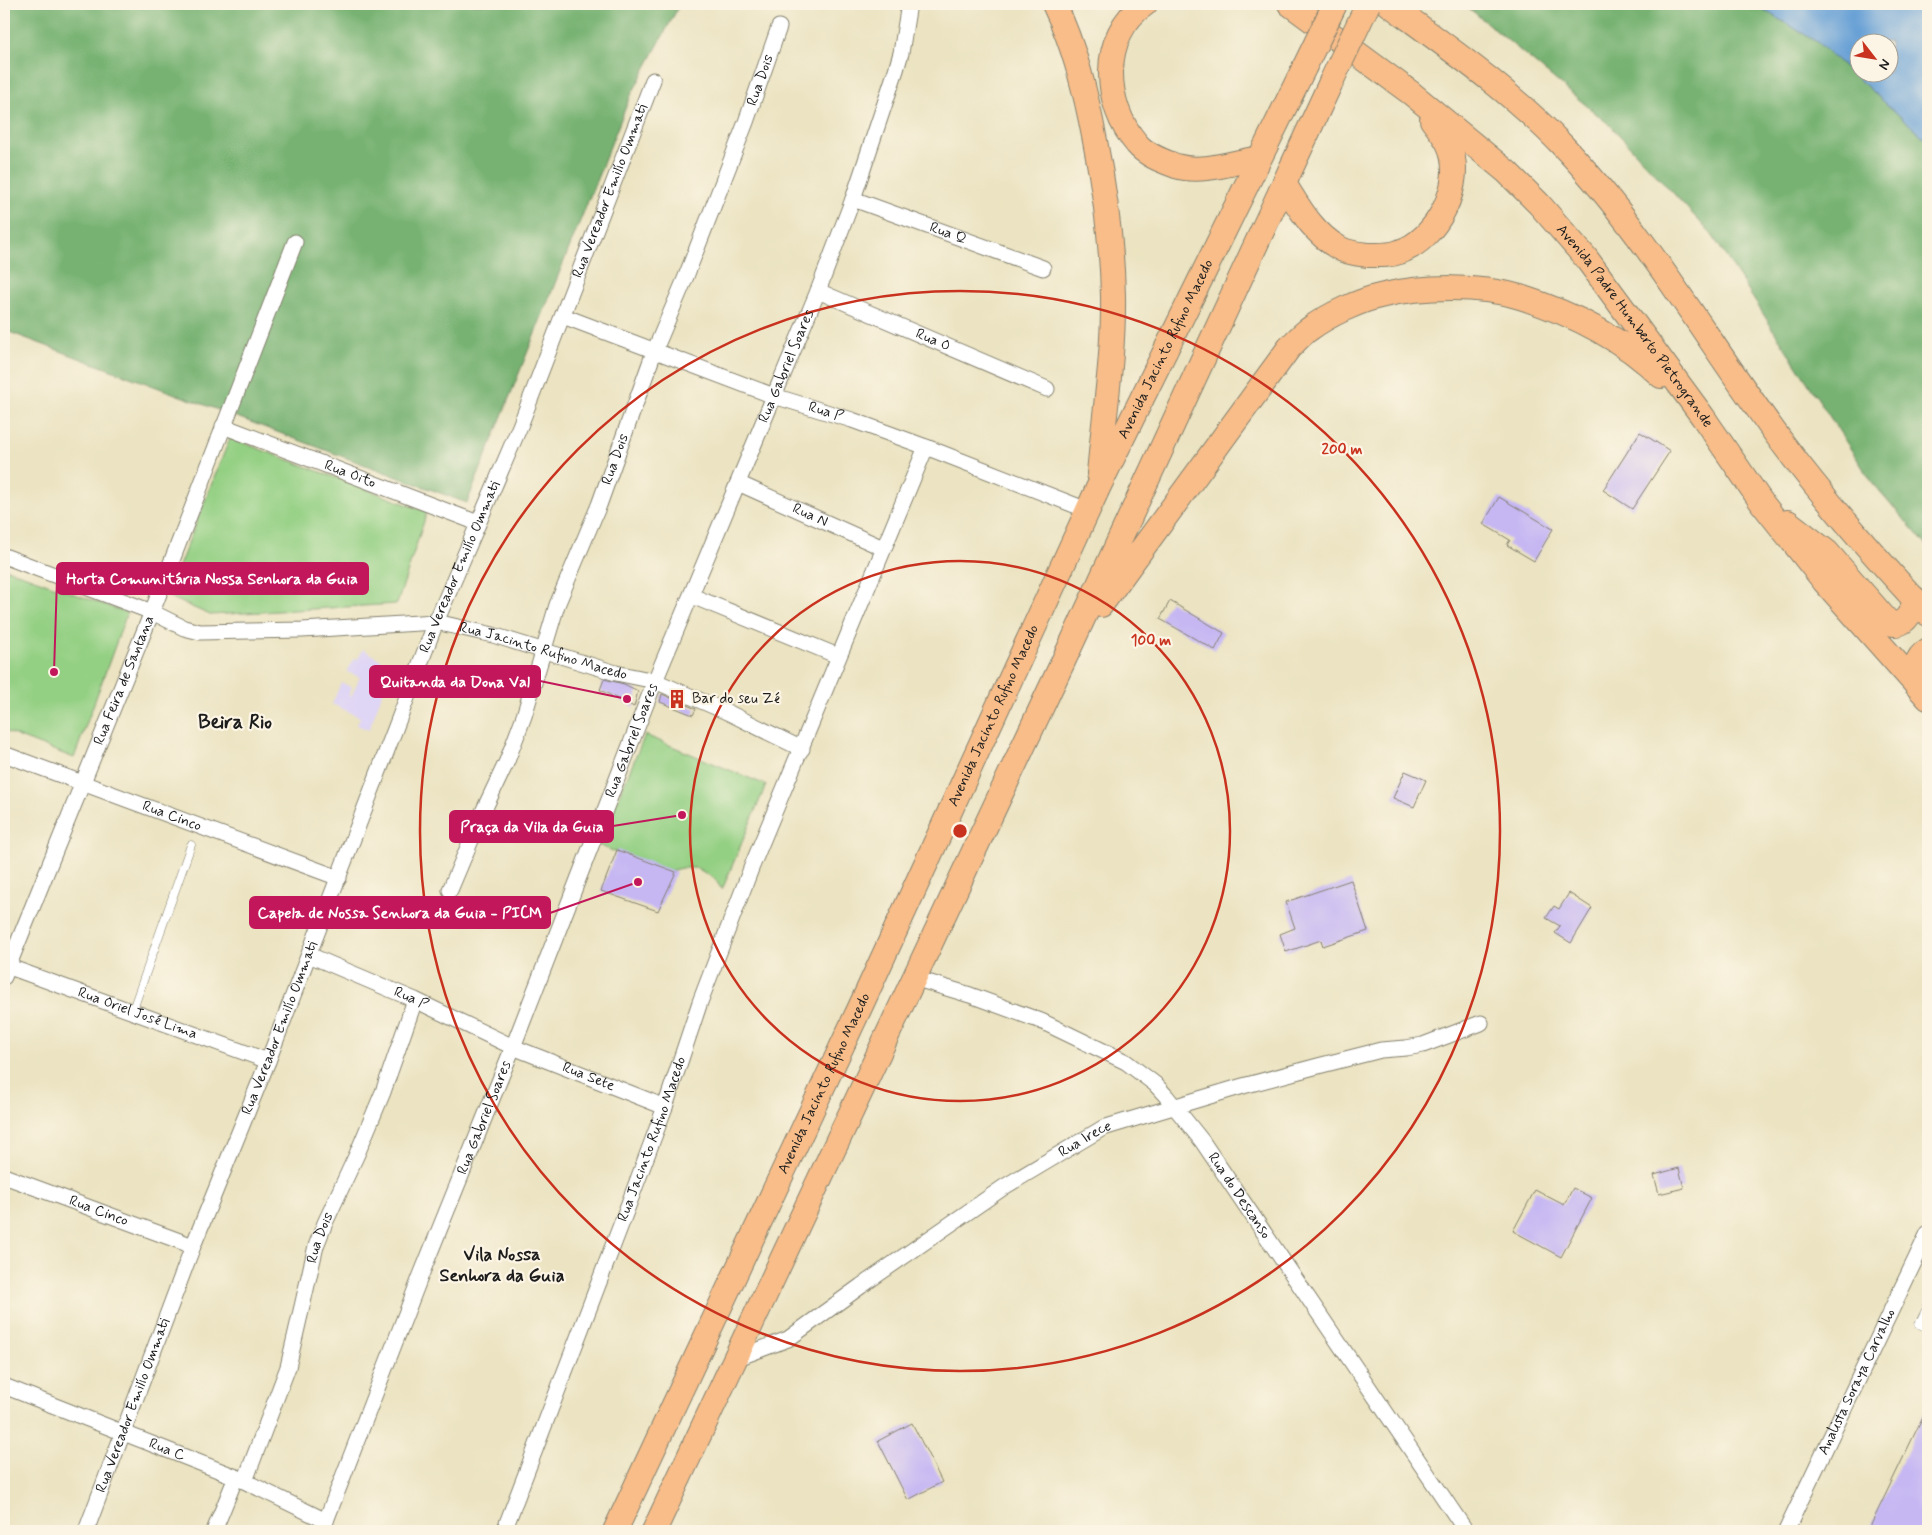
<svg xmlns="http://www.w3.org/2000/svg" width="1932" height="1535" font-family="Mynerve,sans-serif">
<rect width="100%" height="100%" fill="#fcf5e5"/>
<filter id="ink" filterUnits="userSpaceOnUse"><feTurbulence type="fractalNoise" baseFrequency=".02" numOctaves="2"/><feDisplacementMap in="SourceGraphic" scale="10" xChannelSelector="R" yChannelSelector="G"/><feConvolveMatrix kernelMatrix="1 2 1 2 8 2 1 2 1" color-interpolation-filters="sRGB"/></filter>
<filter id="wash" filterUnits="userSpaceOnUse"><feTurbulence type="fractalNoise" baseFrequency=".0096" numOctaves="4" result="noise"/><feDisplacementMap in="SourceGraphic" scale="20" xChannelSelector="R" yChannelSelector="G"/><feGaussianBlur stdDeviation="1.12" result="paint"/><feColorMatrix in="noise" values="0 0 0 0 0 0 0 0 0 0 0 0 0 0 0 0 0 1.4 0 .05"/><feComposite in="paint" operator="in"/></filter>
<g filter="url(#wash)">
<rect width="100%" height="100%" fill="#ebe3c1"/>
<path fill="#dfd5f5" d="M363,649L384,662L380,676L387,680L369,730L357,725L360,717L332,704L341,683L352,687L349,696L351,697L360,677L347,672L354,658L358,659Z"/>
<path fill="#94d084" stroke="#587650" d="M230,438L427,512L397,604L210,615L167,596Z
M4,568L127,613L74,758L4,731Z
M645,735L766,785L722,890L715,879L697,868H681L665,872L598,845Z"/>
<path fill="#77b272" stroke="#4a6747" d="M4,4H680L629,99L467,503L4,330Z
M1464,4H1754L1817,42L1928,141V547L1872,482L1712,235L1611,126Z"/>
<path fill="#67a0d6" stroke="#425e79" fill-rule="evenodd" d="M1754,4H1928V141L1817,42ZM1860,42H1890V72H1860Z"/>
<g id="blocks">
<path fill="#c6b7f3" d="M1640,432L1670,451L1632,509L1603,490Z
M1499,497L1553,529L1534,561L1507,545L1510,540L1483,524Z
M1170,601L1224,633L1215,650L1160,619Z
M604,679L624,684L638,691L634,707L600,690Z
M662,694L696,709L693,715L660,702Z
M1405,771L1426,780L1414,807L1393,798Z
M617,850L676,872L658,911L601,891Z
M1351,880L1368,931L1323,946L1321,940L1286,952L1280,934L1295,928L1286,902Z
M1569,893L1592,908L1571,943L1555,933L1560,926L1546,918L1554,906L1559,909Z
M1679,1168L1684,1188L1659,1194L1654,1175Z
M1573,1188L1592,1198L1561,1257L1513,1231L1535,1190L1564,1205Z
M1928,1406V1531H1868Z
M912,1423L942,1482L908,1500L878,1441Z"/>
</g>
</g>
<g filter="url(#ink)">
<use href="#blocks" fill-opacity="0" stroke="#84806e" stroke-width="1"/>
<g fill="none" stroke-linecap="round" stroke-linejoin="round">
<g stroke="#84806e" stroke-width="9">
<path id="lane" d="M132,1012L191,845
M1928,1306L1919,1324L1928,1328"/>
</g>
<g stroke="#84806e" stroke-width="17">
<g id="street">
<path id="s1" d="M853,199L1043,268"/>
<path id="s2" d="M818,291L1047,389"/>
<path id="s3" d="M563,316L774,396L852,420L926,447L1087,510"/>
<path id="s4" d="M223,426L478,523"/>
<path id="s5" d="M738,483L883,548"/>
<path id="s6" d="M4,556L152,612L184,628L200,632L302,630L436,622L493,635L616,673L655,681L727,712L802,749"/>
<path d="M692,596L838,656"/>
<path id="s7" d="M4,754L339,878"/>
<path id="s8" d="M450,890L482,814L507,761L524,716L557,605L599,505L654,352L685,279L746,122L779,27"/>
<path id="s9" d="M309,955L415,1000L513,1047L665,1107"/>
<path id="s10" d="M4,965L268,1061"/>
<path id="s11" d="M4,977L152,612L295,242"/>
<path id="s12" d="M914,978L970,995L1041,1021L1126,1062L1155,1084L1166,1096L1202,1141L1466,1531"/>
<path id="s13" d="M4,1176L193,1246"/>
<path id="s14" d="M735,1359L788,1339L861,1286L1004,1187L1103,1128L1243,1086L1318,1066L1381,1050L1406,1048L1423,1045L1481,1023"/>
<path id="s15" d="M4,1386L236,1477L326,1521"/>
<path id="s16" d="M245,1481L288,1367L316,1246L325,1223L357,1154L383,1092L415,1000"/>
<path id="s17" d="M86,1531L193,1246L268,1061L436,622L520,426L653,80"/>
<path d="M214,1531L236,1477"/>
<path id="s18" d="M322,1531L421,1275L513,1047L655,681L818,291L853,199L896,70L901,53L909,4"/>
<path id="s19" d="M504,1531L622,1222L665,1107L700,1002L752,866L926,447"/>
<path id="s20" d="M1786,1531L1928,1233"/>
</g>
</g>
<g stroke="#84806e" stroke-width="26">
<g id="primary">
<path d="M1054,4C1075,47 1086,94 1095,141C1105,192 1112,244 1113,296C1114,355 1104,415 1099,474"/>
<path d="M1145,4C1099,35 1103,105 1137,144C1146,155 1163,161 1176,166C1203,174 1233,162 1259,158"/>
<path id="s21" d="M1290,4L1411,93L1507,172L1539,204L1586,258L1703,417L1762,503L1824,581L1928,698"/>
<path d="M1389,4C1450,49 1512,92 1564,147C1649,237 1710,346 1784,445C1828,504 1878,560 1928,614"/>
<path d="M1285,185C1300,209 1313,233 1339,248C1347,253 1359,254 1368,255C1379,255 1389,256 1399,252C1437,240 1466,183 1449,145C1445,136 1438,128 1432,120"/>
<path d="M1788,522L1827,552L1889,623C1905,628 1912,612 1915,599"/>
<path d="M1101,605L1289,348C1295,342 1301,335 1308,330C1328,315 1360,300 1384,295C1424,286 1480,285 1520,297C1571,313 1623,339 1661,376"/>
<path d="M1917,685C1915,671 1914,658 1928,650"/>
<path id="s22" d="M615,1531L863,1001L1098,488L1304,68"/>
<path d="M654,1531L1069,649L1331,82"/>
</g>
</g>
<use href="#lane" stroke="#fff" stroke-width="8"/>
<use href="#street" stroke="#fff" stroke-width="15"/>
<use href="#primary" stroke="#f8bd89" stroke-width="24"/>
<g stroke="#84806e" stroke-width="26" stroke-linecap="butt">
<path id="primary-bridge" d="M1304,68L1335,4
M1331,82L1368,4"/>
</g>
<use href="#primary-bridge" stroke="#f8bd89" stroke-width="24"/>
</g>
</g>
<g fill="none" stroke="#c8321e" stroke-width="2.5">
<circle cx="960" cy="831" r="270"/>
<circle cx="960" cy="831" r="540"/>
</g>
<defs>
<g id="building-bare" transform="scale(1.5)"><path d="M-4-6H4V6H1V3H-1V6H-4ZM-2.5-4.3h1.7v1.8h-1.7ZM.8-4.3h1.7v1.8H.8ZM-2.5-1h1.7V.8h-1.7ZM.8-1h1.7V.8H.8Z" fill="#c8321e" stroke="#fcf5e5" stroke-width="2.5" paint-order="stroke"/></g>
</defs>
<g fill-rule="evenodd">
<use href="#building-bare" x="677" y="699"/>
</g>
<g text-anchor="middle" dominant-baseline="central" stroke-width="4.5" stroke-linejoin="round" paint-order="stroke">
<g font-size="15" fill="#1c1c1c" stroke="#fcf5e5">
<text stroke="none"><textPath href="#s8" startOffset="868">Rua Dois</textPath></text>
<text stroke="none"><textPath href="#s17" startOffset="1439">Rua Vereador Emilío Ommati</textPath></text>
<text stroke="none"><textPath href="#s1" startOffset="101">Rua Q</textPath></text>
<text stroke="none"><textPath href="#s21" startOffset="475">Avenida Padre Humberto Pietrogrande</textPath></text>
<text stroke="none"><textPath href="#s2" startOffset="125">Rua O</textPath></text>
<text stroke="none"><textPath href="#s22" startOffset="1304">Avenida Jacinto Rufino Macedo</textPath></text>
<text stroke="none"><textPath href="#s18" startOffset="1254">Rua Gabriel Soares</textPath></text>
<text stroke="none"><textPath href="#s3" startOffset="280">Rua P</textPath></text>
<text stroke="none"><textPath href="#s8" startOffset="462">Rua Dois</textPath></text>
<text stroke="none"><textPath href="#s4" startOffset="136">Rua Oito</textPath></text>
<text stroke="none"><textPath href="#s5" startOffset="79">Rua N</textPath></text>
<text stroke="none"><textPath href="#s17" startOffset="1034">Rua Vereador Emilío Ommati</textPath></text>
<text stroke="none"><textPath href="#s6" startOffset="558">Rua Jacinto Rufino Macedo</textPath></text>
<text stroke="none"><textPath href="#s11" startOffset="320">Rua Feira de Santana</textPath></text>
<text stroke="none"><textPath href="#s22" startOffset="899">Avenida Jacinto Rufino Macedo</textPath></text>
<text stroke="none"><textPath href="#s18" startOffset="849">Rua Gabriel Soares</textPath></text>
<text stroke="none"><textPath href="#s7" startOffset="179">Rua Cinco</textPath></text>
<text stroke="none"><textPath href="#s9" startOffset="111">Rua P</textPath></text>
<text stroke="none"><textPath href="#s10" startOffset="142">Rua Oriel José Lima</textPath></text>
<text stroke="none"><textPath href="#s17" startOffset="539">Rua Vereador Emilío Ommati</textPath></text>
<text stroke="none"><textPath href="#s9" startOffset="305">Rua Sete</textPath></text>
<text stroke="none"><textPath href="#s22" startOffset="494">Avenida Jacinto Rufino Macedo</textPath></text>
<text stroke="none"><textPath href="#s18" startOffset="444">Rua Gabriel Soares</textPath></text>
<text stroke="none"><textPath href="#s19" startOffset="419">Rua Jacinto Rufino Macedo</textPath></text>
<text stroke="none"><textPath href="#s14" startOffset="415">Rua Irece</textPath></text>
<text stroke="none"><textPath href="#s12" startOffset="405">Rua do Descanso</textPath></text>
<text stroke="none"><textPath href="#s13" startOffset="101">Rua Cinco</textPath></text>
<text stroke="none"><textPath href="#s16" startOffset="255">Rua Dois</textPath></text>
<text stroke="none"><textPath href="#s20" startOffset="165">Analista Soraya Carvalho</textPath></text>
<text stroke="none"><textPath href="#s17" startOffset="134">Rua Vereador Emilío Ommati</textPath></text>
<text stroke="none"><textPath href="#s15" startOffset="175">Rua C</textPath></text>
</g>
<g font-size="15" fill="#1c1c1c" stroke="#fcf5e5" text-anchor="start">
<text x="692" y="699">Bar do seu Zé</text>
</g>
<g font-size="18" font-weight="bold" fill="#1c1c1c" stroke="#fcf5e5">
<text x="502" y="1255">Vila Nossa<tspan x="502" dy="21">Senhora da Guia</tspan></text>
</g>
<g font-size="20" font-weight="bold" fill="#1c1c1c" stroke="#fcf5e5">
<text x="235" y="722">Beira Rio</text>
</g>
</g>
<circle cx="960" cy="831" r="8" fill="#c8321e" stroke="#fcf5e5" stroke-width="2.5"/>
<g font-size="15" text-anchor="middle" font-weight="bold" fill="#c8321e" stroke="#fcf5e5" stroke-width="4.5" stroke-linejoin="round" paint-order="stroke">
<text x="1342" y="454">200 m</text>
<text x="1151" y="645">100 m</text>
</g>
<path fill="none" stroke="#c2185b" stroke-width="2" d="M54 672L57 579M627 699L540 681M682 815L613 826M638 882L550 913"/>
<g fill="#c2185b" stroke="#fcf5e5" stroke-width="2">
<circle cx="54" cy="672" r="5"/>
<circle cx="627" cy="699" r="5"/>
<circle cx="682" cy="815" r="5"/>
<circle cx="638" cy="882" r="5"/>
</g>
<g fill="#c2185b" stroke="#c2185b" stroke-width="2">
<rect x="57" y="563" width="311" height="31" rx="5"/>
<rect x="370" y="666" width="170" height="31" rx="5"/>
<rect x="450" y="811" width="163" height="31" rx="5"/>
<rect x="250" y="897" width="300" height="31" rx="5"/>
</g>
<g font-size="16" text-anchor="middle" font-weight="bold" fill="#fff">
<text x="212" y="584">Horta Comunitária Nossa Senhora da Guia</text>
<text x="455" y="687">Quitanda da Dona Val</text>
<text x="532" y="832">Praça da Vila da Guia</text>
<text x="400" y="918">Capela de Nossa Senhora da Guia - PICM</text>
</g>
<rect width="1932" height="1535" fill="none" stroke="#fcf5e5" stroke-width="20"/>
<g transform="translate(1874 58) rotate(121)"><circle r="24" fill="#fcf5e5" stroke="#a29e95"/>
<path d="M0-4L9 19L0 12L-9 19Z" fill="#c8321e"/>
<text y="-8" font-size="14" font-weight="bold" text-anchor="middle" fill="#1c1c1c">N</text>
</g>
</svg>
